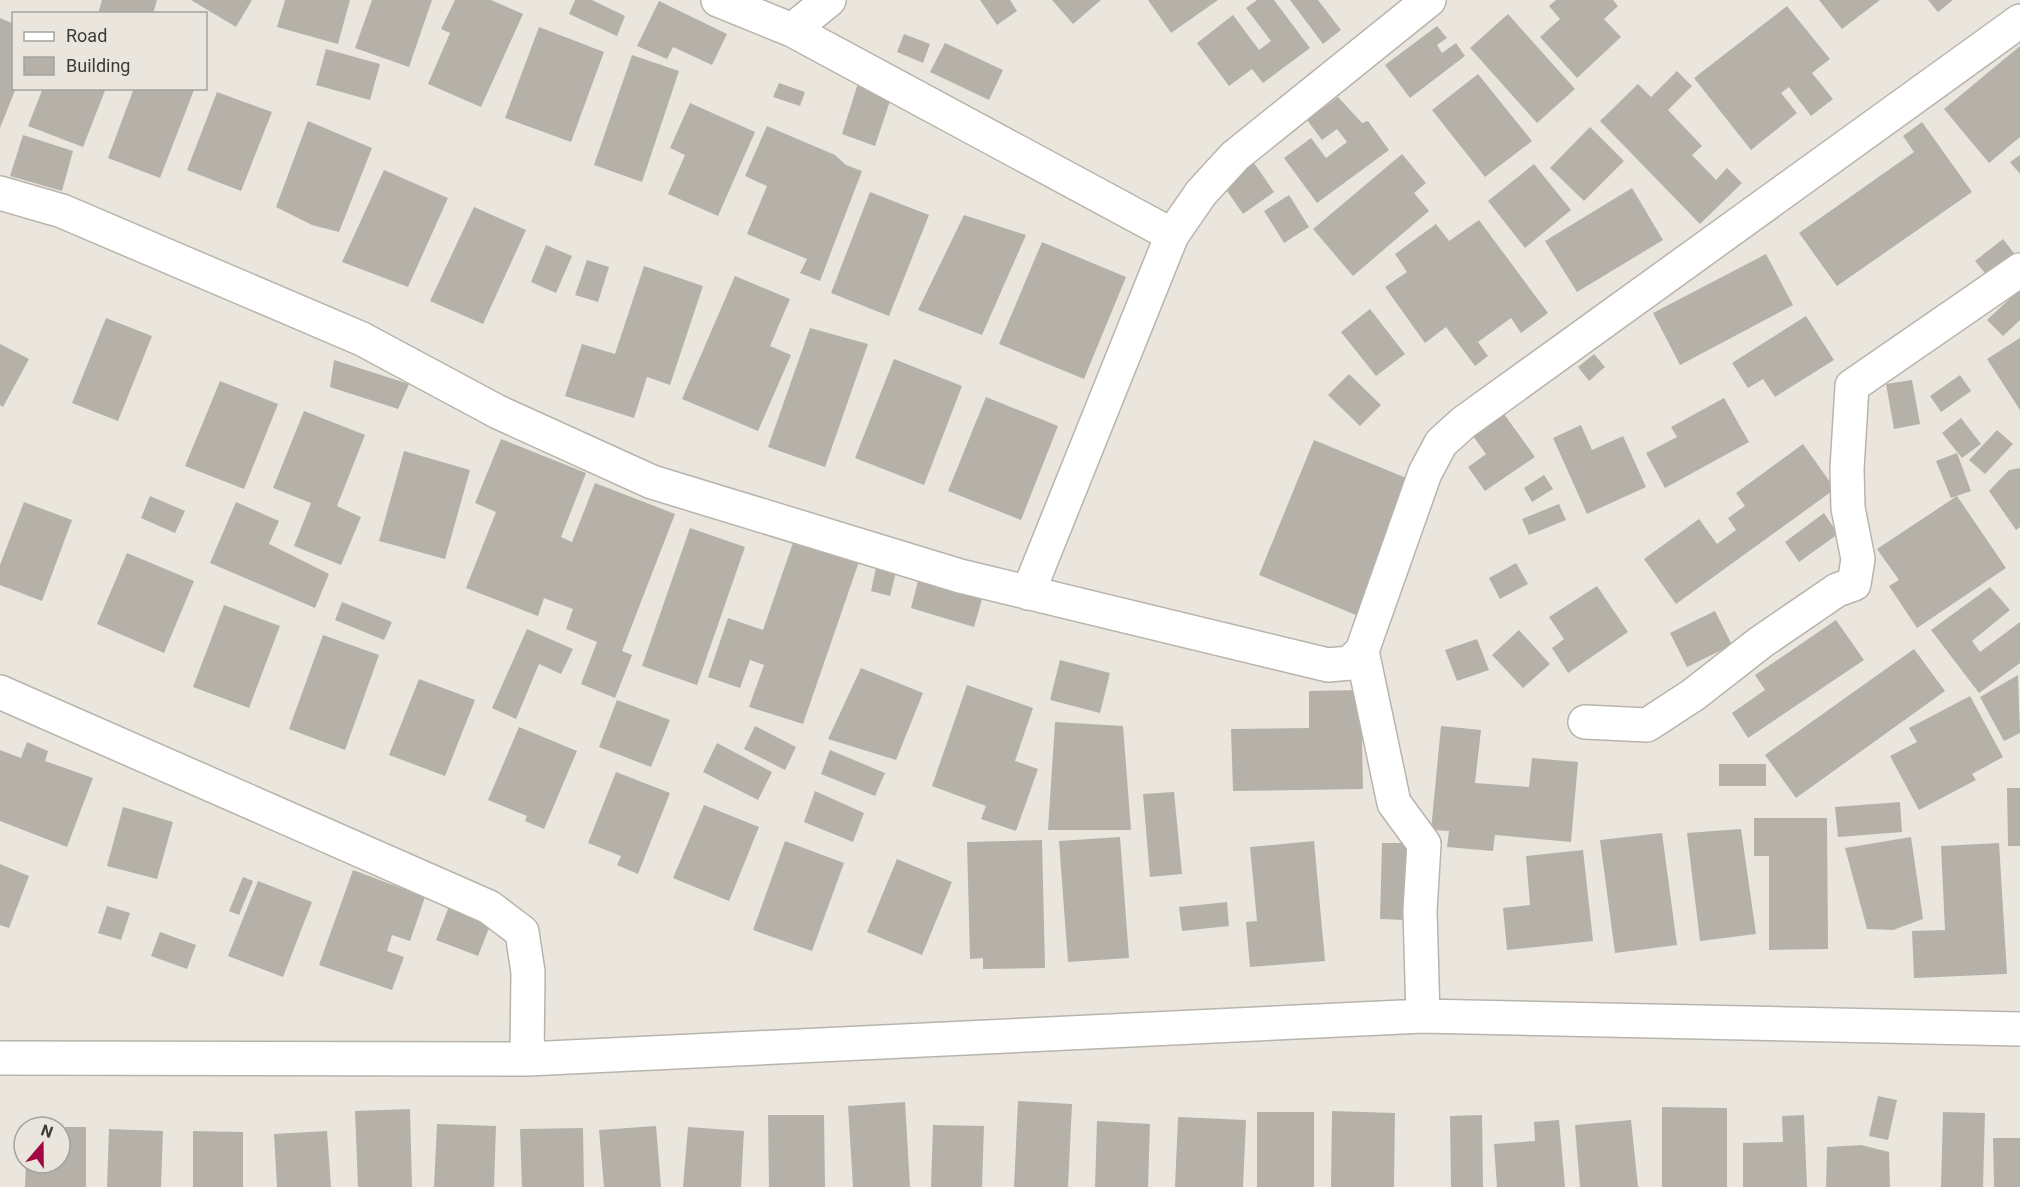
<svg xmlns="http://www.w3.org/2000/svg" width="2020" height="1187" font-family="Roboto,sans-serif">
<rect width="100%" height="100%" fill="#eae6de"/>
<path fill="#b5b1a9" d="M102,0H157L153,14H98Z
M191,0H252L236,27Z
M285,0H350L338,44L277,27Z
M372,0H432L409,67L355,48Z
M455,0H491L523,14L481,107L428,84L450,33L441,29Z
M575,0H592L625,16L617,36L569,14Z
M980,0H1010L1017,11L997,25Z
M1052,0H1101L1073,24Z
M1148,0H1218L1171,33Z
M1257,0H1274L1310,48L1263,83L1252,69L1229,86L1197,43L1233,15L1259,50L1271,41L1246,8Z
M1290,0H1318L1341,30L1323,44Z
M1556,0H1613L1618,6L1604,19L1621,37L1577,78L1540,37L1560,19L1549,6Z
M1819,0H1880L1842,29Z
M1928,0H1953L1938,12Z
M659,1L727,34L712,65L673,47L667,59L637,46Z
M1787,6L1830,59L1812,73L1833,99L1811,116L1789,87L1781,93L1797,113L1751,150L1694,78Z
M1508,14L1575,89L1537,123L1470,48Z
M0,18L14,24V88H16L0,128Z
M1437,26L1447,38L1437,45L1442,53L1456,43L1465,56L1410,98L1385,65Z
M539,27L604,52L571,142L505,118Z
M904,34L930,44L923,63L897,52Z
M945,43L1003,70L989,100L930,72Z
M2020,46V137L1989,163L1944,109Z
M326,49L380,64L370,100L316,85Z
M632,55L679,71L642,182L594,165Z
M1677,71L1692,86L1668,110L1702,146L1692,155L1716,180L1727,168L1742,183L1700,224L1600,121L1638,84L1651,97Z
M1478,74L1532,141L1485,177L1432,110Z
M859,80L893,92L875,146L842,134Z
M779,83L805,92L800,106L773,97Z
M43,88H106L83,147L28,126Z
M134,88L194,90L160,178L108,158Z
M217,92L272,112L241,191L187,170Z
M1338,97L1362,123L1368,121L1389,150L1317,203L1284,158L1311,138L1326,158L1347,142L1337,129L1322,140L1307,120Z
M690,103L755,132L718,216L668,194L685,155L670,148Z
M308,121L372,148L339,232L312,225L276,207Z
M1922,122L1972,192L1837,286L1799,233L1914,152L1903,136Z
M767,126L835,155L846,165L862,171L820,281L800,273L807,259L747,234L767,186L745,176Z
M1590,127L1624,161L1584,201L1550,168Z
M23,135L73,151L62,191L10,176Z
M1402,154L1426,183L1414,193L1429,211L1353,276L1313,229Z
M2020,155V174L2010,162Z
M1252,160L1274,192L1243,214L1221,182Z
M1534,164L1571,210L1525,248L1488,201Z
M384,170L448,198L408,287L342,262Z
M1632,188L1663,240L1577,292L1545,241Z
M870,192L929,215L889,316L831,293Z
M1289,195L1309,227L1284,243L1264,211Z
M474,207L526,230L483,324L430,301Z
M964,215L1026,235L982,335L918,310Z
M1479,220L1548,313L1521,333L1511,318L1478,342L1488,356L1475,366L1446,327L1425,343L1385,287L1407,272L1395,254L1436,224L1449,241Z
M2003,239L2017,257L1990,279L1975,261Z
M1042,242L1126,277L1084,379L999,344Z
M546,245L572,256L556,293L531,282Z
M1766,254L1793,305L1680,365L1653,313Z
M587,260L609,267L598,302L575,295Z
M644,266L703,286L670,385L647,377L634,418L565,396L582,344L615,354Z
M735,276L790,299L770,346L791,355L758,431L682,399Z
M2020,289V320L2003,336L1987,320Z
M1370,309L1405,354L1376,376L1341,332Z
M1806,316L1834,360L1775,397L1763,379L1748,388L1732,363Z
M106,318L152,336L118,421L72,403Z
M810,328L868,344L825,467L768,447Z
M2020,338V410L1987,359Z
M0,344L29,359L3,407L0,405Z
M1594,354L1605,367L1589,381L1578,367Z
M894,359L962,386L924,485L855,458Z
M334,360L409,384L398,409L330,387Z
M1349,374L1381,405L1360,426L1328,395Z
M1960,375L1971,391L1941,412L1930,396Z
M1912,380L1920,424L1894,429L1886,384Z
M220,381L278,404L244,489L185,466Z
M986,397L1058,426L1021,520L948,491Z
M1724,398L1749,442L1665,488L1646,453L1677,437L1671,427Z
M1496,403L1535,457L1485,491L1468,467L1486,454L1465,425Z
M304,411L365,435L337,506L361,517L341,565L294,546L311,503L273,488Z
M1961,418L1981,444L1962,458L1942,433Z
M1581,425L1592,450L1623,436L1646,487L1587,514L1553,438Z
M1997,430L2013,444L1985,474L1969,460Z
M501,439L586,473L561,537L572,542L595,483L675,514L622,651L632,655L615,698L581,684L597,642L566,629L573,609L544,598L538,616L466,588L496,512L475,503Z
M1314,440L1411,480L1356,615L1259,575Z
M1803,444L1835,489L1676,604L1644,559L1699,519L1717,544L1736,530L1728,518L1745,506L1736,493Z
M404,451L470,470L445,559L379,541Z
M1957,453L1971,491L1951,498L1936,461Z
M2020,468V527L2016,530L1989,491L2009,470Z
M1544,475L1553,489L1532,502L1524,488Z
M150,496L185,511L175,533L141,518Z
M1957,496L2006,568L1917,628L1889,586L1899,580L1877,549Z
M24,502L72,520L42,601L0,585V565Z
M236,502L279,521L269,544L329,574L315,608L210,563Z
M1559,504L1566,520L1529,535L1522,519Z
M1824,513L1838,534L1799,562L1785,542Z
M690,528L745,547L697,685L642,666Z
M798,528L863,550L803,724L749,707L764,665L750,660L740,688L708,677L728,618L763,630Z
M127,553L194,581L164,653L97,624Z
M877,563L897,568L890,596L871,591Z
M1516,563L1528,584L1500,599L1489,578Z
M919,577L983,596L974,627L911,608Z
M1597,586L1628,632L1568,673L1552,648L1564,639L1549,617Z
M1990,587L2010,610L1972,641L1980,652L2020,622V663L1979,693L1931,630Z
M342,602L392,622L384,640L335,620Z
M224,605L280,626L249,708L193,687Z
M1715,611L1732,645L1687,667L1670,633Z
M1836,620L1864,660L1748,738L1732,713L1765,690L1755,675Z
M527,629L573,649L561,674L539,664L516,719L492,708Z
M1519,630L1550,664L1523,688L1492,655Z
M323,635L379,655L345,750L289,729Z
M1477,639L1489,670L1457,681L1445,650Z
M1914,649L1945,691L1796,798L1765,755Z
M1060,660L1110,673L1100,713L1050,700Z
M861,668L923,693L896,760L828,739Z
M2018,675L2020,733L2004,741L1980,697Z
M419,679L475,700L445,776L389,755Z
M967,685L1033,708L1015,761L1038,769L1016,831L981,819L986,806L932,786Z
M1361,690L1363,789L1233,791L1231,729L1309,728V691Z
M1970,696L2003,757L1972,774L1976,780L1919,810L1890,756L1917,742L1909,728Z
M617,700L670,720L651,767L599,747Z
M1055,722L1123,726L1131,830H1048Z
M755,726L796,747L785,770L744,749Z
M1441,726L1481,730L1475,783L1529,787L1532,758L1578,762L1571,842L1495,835L1493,851L1447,847L1449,831L1431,830Z
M519,727L577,751L544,829L525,821L527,816L488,800Z
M27,742L48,751L45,761L93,778L67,847L0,821V750L21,758Z
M717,743L772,772L758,800L703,772Z
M830,750L885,773L875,796L821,774Z
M1719,764H1766V786H1719Z
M616,772L670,793L638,874L617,865L621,856L588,843Z
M2007,788H2020V846H2008Z
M815,791L864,813L853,842L804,822Z
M1174,792L1182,874L1150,877L1143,794Z
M1900,802L1902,832L1838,837L1835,807Z
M704,805L759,827L729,901L673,878Z
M123,807L173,822L157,879L107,866Z
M1754,818H1827L1828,949L1769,950V856H1754Z
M1741,829L1756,934L1700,941L1687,833Z
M1662,833L1677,945L1615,953L1600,840Z
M1120,837L1129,958L1068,962L1059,841Z
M1911,837L1923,919L1893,930L1867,929L1845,848Z
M1042,840L1045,968L983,969V958L970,959L967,842Z
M785,841L844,863L812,951L753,930Z
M1314,841L1325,961L1250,967L1246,922L1257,921L1250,847Z
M1382,843H1407L1405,920L1380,919Z
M1999,843L2007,974L1914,978L1912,931L1945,930L1941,846Z
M1583,850L1593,941L1507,950L1503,908L1530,905L1526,856Z
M897,859L952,882L922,955L867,932Z
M0,864L29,876L9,928L0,925Z
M353,870L425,897L410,941L392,935L387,951L404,957L392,990L319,965Z
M243,877L253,881L239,915L229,911Z
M258,881L312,902L283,977L228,956Z
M451,901L493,918L478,956L436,940Z
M1227,902L1229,926L1182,931L1179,907Z
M107,906L130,913L121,940L98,933Z
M160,932L196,945L187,969L151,956Z
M1878,1096L1897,1100L1888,1140L1869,1136Z
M1018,1101L1072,1104L1068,1187H1014Z
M905,1102L910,1187H853L848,1106Z
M1662,1107L1727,1108V1187H1662Z
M410,1109L412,1187H358L355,1111Z
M1332,1111L1395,1113L1394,1187H1331Z
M1257,1112H1314V1187H1257Z
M1943,1112L1985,1113L1983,1187H1941Z
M768,1115H824L825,1187H769Z
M1482,1115L1483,1187H1451L1450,1116Z
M1804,1115L1807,1187H1743V1143L1783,1142L1782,1116Z
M1178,1117L1246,1120L1243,1187H1175Z
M1559,1120L1565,1187H1497L1494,1144L1535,1141L1534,1122Z
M1631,1120L1638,1187H1580L1575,1125Z
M1097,1121L1150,1124L1148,1187H1095Z
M437,1124L496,1126L494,1187H434Z
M933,1125L984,1126L982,1187H931Z
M656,1126L661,1187H604L599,1130Z
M60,1127H86V1187H25L26,1163H60Z
M688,1127L744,1131L741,1187H683Z
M583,1128L584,1187H522L520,1129Z
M109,1129L163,1131L161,1187H107Z
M193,1131L243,1132V1187H193Z
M327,1131L331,1187H277L274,1134Z
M1993,1138H2020V1187H1994Z
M1861,1145L1889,1152L1890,1187H1826L1827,1147Z"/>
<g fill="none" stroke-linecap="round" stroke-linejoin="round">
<g stroke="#b8b4ac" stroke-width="36">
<path id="minor" d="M718,0L792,30L1172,235L1201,193L1235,156L1429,0
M792,30L829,0
M0,193L62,211L362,339L498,412L652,482L960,576L1328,665L1350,663L1362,651L1425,473L1441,443L1463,423L2020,21
M1028,593L1172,235
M1362,651L1394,803L1424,844L1420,911L1423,1016
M0,692L489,907L522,932L528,972L527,1059
M1585,722L1647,725L1693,695L1761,642L1837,590L1854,584L1858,559L1848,508L1847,469L1852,386L2020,270
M0,1058L527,1059L1423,1016L2020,1029"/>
</g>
<use href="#minor" stroke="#fff" stroke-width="33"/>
</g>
<rect x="12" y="12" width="195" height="78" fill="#eae6de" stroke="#a5a29c" stroke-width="1.5"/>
<rect x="24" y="32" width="30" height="9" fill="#ffffff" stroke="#a5a29c" stroke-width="1.5"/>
<text x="66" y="42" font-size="18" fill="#3d3b38">Road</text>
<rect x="24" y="57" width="30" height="18" fill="#b5b1a9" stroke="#a5a29c" stroke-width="1.5"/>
<text x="66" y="72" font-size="18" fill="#3d3b38">Building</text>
<g transform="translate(42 1145) rotate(20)"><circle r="28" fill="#eae6de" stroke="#a5a29c" stroke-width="1.5"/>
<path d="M0-4.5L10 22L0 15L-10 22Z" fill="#a20743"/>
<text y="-9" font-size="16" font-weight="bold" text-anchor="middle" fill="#3d3b38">N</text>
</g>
</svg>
